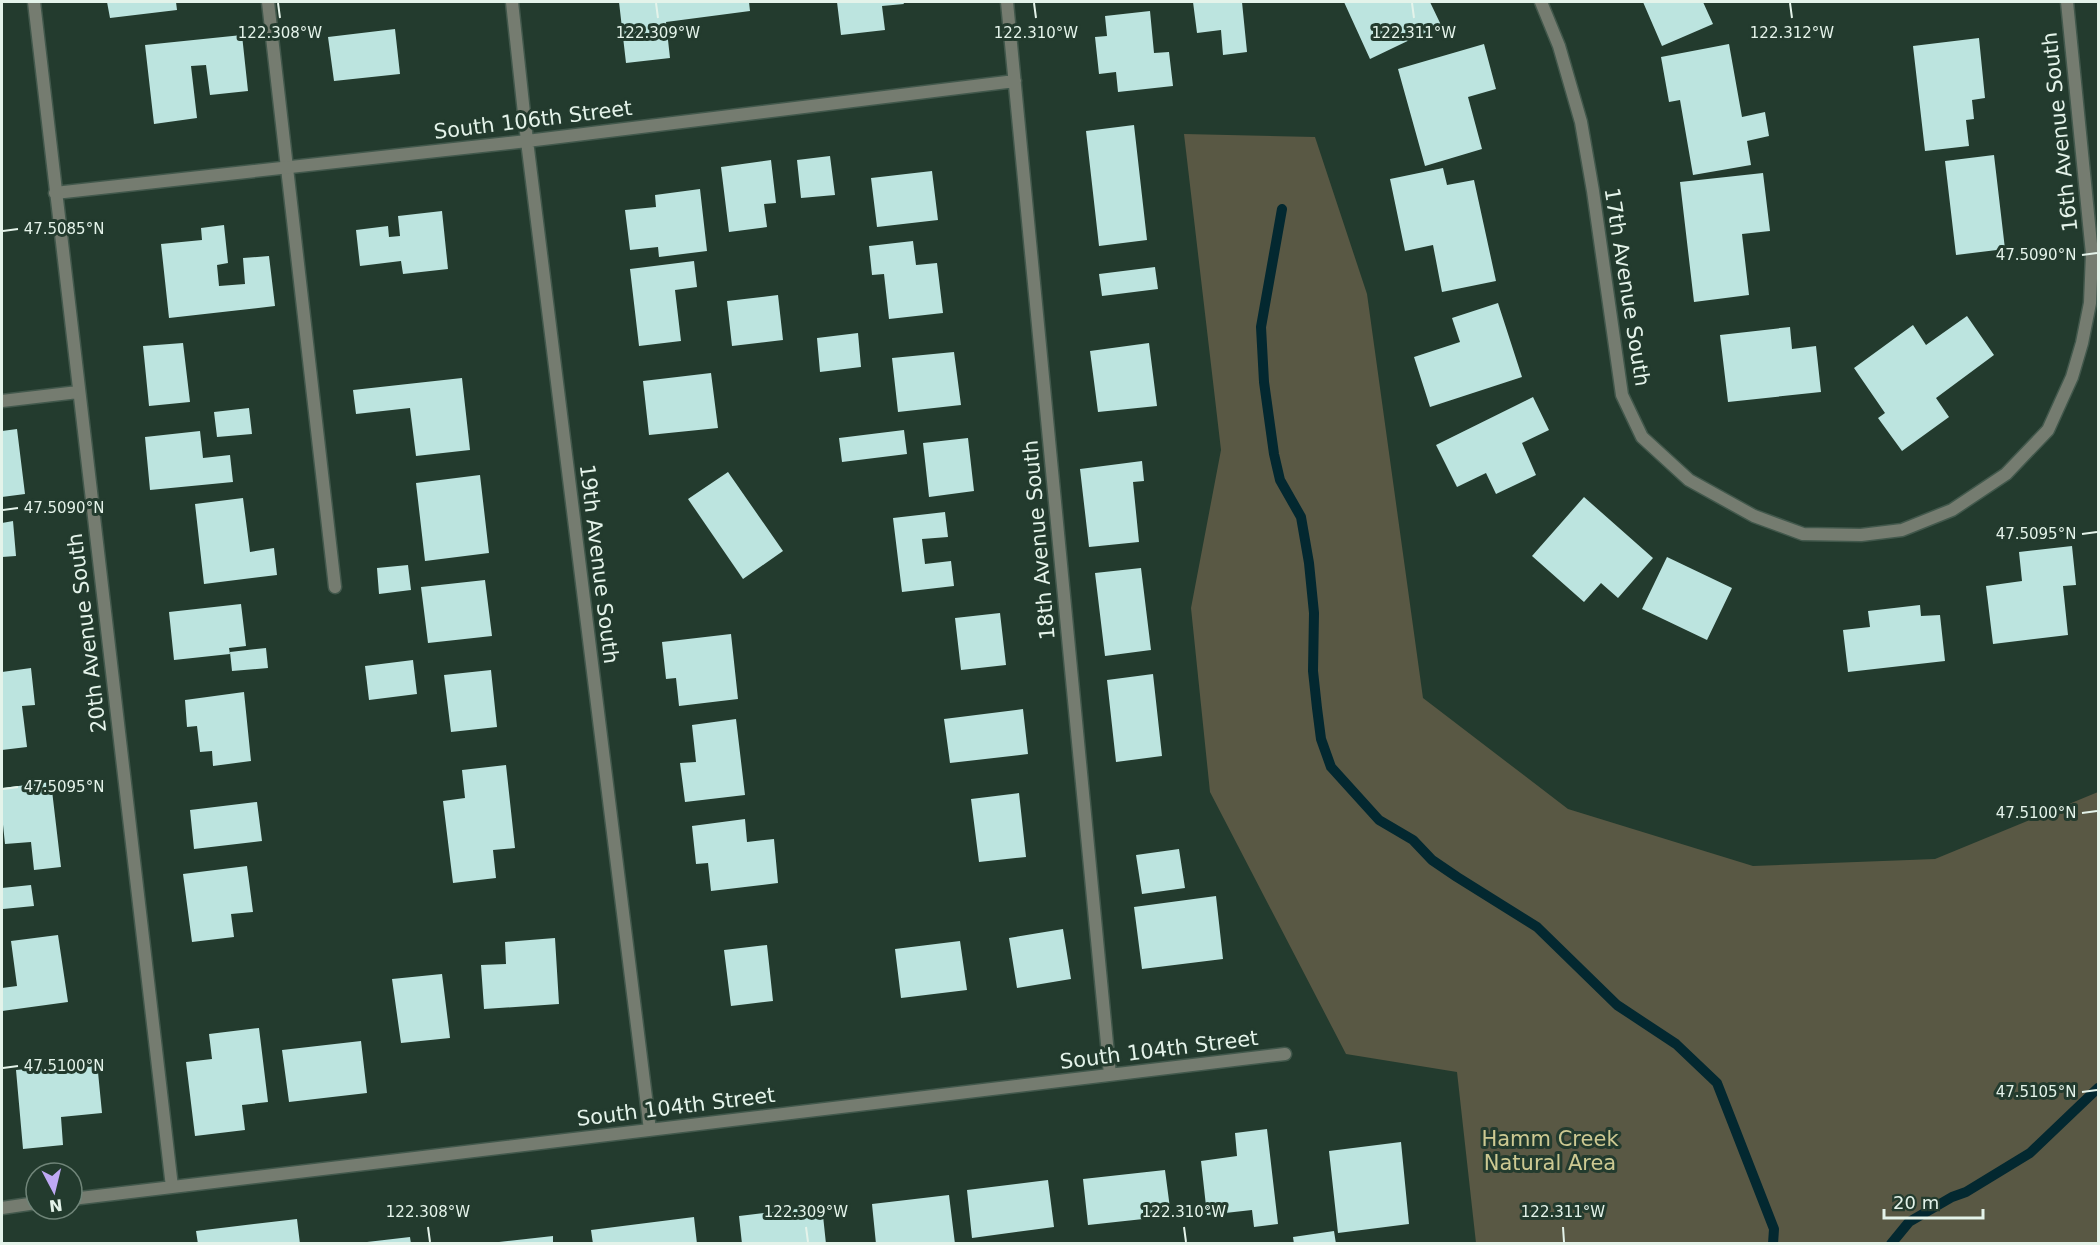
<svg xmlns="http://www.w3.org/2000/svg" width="2100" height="1245" font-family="'DejaVu Sans',sans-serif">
<rect width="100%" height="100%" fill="#233b2e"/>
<path fill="#595844" d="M1184,134L1315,137L1367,294L1423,698L1568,809L1753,866L1935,859L2098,792V1243H1476L1457,1072L1346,1054L1210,792L1191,608L1221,450Z"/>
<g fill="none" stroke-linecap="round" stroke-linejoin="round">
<path stroke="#032830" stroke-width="10" d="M1282,209L1261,327L1264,382L1274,454L1280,480L1301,517L1309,563L1314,613L1313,671L1317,708L1321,739L1331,767L1379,820L1413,840L1432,860L1457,877L1537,927L1617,1005L1676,1044L1717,1083L1774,1229L1773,1244
M1891,1244L1909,1222L1952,1197L1966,1192L2030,1153L2098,1088"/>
</g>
<path fill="#bce4df" d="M107,2H176L177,10L110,18Z
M619,2H749L750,11L666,22L670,58L626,63Z
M837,2H903L904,4L882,6L885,30L841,35Z
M1193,2H1242L1247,52L1223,55L1221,30L1197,33Z
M1344,2H1430L1441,25L1370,59Z
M1643,2H1703L1713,24L1662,46Z
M1150,11L1154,53L1169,52L1173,86L1118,92L1116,72L1099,74L1095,37L1107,36L1105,16Z
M395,29L400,74L334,81L328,37Z
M242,35L248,91L210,95L206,65L191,66L197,118L154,124L145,45Z
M1979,38L1985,98L1972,100L1974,119L1966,120L1969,146L1925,151L1913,46Z
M1484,44L1496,89L1468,97L1482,149L1425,166L1398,69Z
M1729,44L1742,117L1765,112L1769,136L1747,141L1751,165L1693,175L1680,100L1669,102L1661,57Z
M1134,125L1147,240L1099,246L1086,131Z
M1994,155L2005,249L1956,255L1945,161Z
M830,156L835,195L801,198L797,160Z
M771,160L776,203L764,204L767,227L729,232L721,167Z
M1443,168L1447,185L1474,180L1496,281L1442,292L1433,245L1405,251L1390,179Z
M932,171L938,220L877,227L871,178Z
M1763,173L1770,231L1742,234L1749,295L1694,302L1680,182Z
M700,189L707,251L659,257L658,247L630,250L625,210L656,207L655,195Z
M442,211L448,269L403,274L401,261L360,266L356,230L388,226L389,237L400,236L398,216Z
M224,225L228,263L217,265L219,286L245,284L243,258L269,256L275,306L169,318L161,244L202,240L201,228Z
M913,241L916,265L937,263L943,313L889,319L884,274L872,275L869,246Z
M694,261L697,287L675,290L681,341L639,346L630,269Z
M1155,267L1158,289L1102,296L1099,274Z
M778,295L783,340L732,346L727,301Z
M1498,303L1522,377L1430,407L1414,357L1460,342L1452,318Z
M1967,316L1994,355L1936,398L1949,417L1902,451L1878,418L1885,413L1854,368L1913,325L1926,345Z
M1790,327L1792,349L1816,346L1821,392L1728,402L1720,335Z
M858,333L861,367L820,372L817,338Z
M183,343L190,402L149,406L143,346Z
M1149,343L1157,406L1098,412L1090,351Z
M954,352L961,405L898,412L892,358Z
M711,373L718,428L649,435L643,381Z
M462,378L470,450L416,456L410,408L356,414L353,390Z
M1533,397L1549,430L1522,443L1536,475L1496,494L1486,473L1457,487L1436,445Z
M249,408L252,434L217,437L214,412Z
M17,429L25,494L2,497V431Z
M904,430L907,454L842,462L839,438Z
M200,431L203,458L230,455L233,482L150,490L145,437Z
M968,438L974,491L929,497L923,443Z
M1142,461L1144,481L1133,482L1139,542L1089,547L1080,469Z
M728,472L783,551L743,579L688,499Z
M480,475L489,553L425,561L416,483Z
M1584,497L1653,558L1618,598L1601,583L1584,602L1532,556Z
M243,498L250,552L274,548L277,575L204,584L195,504Z
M945,512L948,537L922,539L925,564L951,561L954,586L902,592L893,518Z
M13,521L16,556L2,557V523Z
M2072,546L2076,585L2063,586L2068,635L1993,644L1986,586L2022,581L2019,552Z
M1667,557L1732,588L1707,640L1642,609Z
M408,565L411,590L379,594L377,568Z
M1141,568L1151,650L1105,656L1095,573Z
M485,580L492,636L428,643L421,587Z
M241,604L246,646L229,648L230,654L174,660L169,612Z
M1920,605L1921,616L1940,615L1945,661L1848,672L1843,630L1870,627L1868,611Z
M1000,613L1006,665L961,670L955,618Z
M731,634L738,699L679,706L676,678L666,679L662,642Z
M266,648L268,668L232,671L230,652Z
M413,660L417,694L369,700L365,666Z
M31,668L35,705L22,706L27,747L2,750V672Z
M491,670L497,727L451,732L444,675Z
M1153,674L1162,756L1116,762L1107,680Z
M244,692L251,761L213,766L212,751L200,752L197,726L187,727L185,700Z
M1023,709L1028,754L950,763L944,719Z
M736,719L745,795L685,802L680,763L696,762L692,725Z
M506,765L515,848L493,850L496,878L453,883L443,801L465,798L462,770Z
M51,782L61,867L34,870L31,842L5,844L2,815V788Z
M1019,793L1026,857L979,862L971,799Z
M257,802L262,841L194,849L190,810Z
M745,819L747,842L774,839L778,883L711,891L708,863L696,864L692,826Z
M1179,849L1185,888L1142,894L1136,855Z
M247,866L253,912L231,914L234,937L192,942L183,874Z
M31,885L34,906L3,909L2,888Z
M1216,896L1223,959L1142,969L1134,907Z
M1063,929L1071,979L1017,988L1009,938Z
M58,935L68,1002L2,1011V988L17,986L11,941Z
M555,938L559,1004L484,1009L481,965L506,964L505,942Z
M960,941L967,990L901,998L895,949Z
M767,945L773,1001L731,1006L724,950Z
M442,974L450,1038L401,1043L392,979Z
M259,1028L268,1102L242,1105L245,1130L195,1136L186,1062L212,1059L209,1034Z
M361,1041L367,1093L289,1102L282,1050Z
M97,1062L102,1113L61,1117L63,1145L23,1149L16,1070Z
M1267,1129L1278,1224L1254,1227L1252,1210L1207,1215L1201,1161L1237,1156L1235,1133Z
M1401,1142L1409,1224L1338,1233L1329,1151Z
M1165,1170L1171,1216L1088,1225L1083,1179Z
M1048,1180L1054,1227L972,1238L967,1190Z
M949,1195L955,1244H876L872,1204Z
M822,1206L826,1244H742L739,1216Z
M694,1217L697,1244H593L591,1230Z
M297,1219L300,1244H198L196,1231Z
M1334,1231L1336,1244H1294L1293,1237Z
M553,1236V1244H499V1242Z
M410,1237L411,1244H367V1242Z"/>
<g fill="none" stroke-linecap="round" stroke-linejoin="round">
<g stroke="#42584c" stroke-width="15">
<path id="lane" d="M268,2L335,587"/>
</g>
<g stroke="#42584c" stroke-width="15">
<path id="street" d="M34,2L172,1187
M512,2L527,141L650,1130
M1007,2L1110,1075
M1541,2L1559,46L1581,122L1593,191L1622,395L1642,437L1689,480L1754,516L1803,534L1861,535L1902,530L1952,510L2006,474L2048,430L2072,377L2082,343L2090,303L2092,254L2067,2
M55,193L527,141L1015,81
M2,401L78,392
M72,1199L1285,1054
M2,1208L36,1203"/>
</g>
<use href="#lane" stroke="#757c70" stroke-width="12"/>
<use href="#street" stroke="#757c70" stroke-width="12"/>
</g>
<path fill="none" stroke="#e4f3ea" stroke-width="2" d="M278,3L280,18M656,3L658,18M1034,3L1036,18M1412,3L1414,18M1790,3L1792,18M3,231L18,229M2082,255L2097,253M3,510L18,508M2082,534L2097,532M3,789L18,787M2082,813L2097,811M3,1068L18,1066M2082,1092L2097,1090M428,1227L430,1242M806,1227L808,1242M1184,1227L1186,1242M1563,1227L1564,1242"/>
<g text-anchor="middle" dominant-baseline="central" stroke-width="6" stroke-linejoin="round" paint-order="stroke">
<g font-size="21" fill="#e4f3ea" stroke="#233b2e">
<text transform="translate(533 120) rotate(-7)">South 106th Street</text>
<text transform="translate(2060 132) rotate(-96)">16th Avenue South</text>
<text transform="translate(1627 287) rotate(81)">17th Avenue South</text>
<text transform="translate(1039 540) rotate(-95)">18th Avenue South</text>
<text transform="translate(599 564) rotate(83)">19th Avenue South</text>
<text transform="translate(87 633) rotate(-97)">20th Avenue South</text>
<text transform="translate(1159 1050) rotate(-7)">South 104th Street</text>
<text transform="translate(676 1107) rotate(-7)">South 104th Street</text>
</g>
<g font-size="21" fill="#cdc992" stroke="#233b2e">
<text x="1550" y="1139">Hamm Creek<tspan x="1550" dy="24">Natural Area</tspan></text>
</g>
</g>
<g font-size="15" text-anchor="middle" fill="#e4f3ea" stroke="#233b2e" stroke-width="6" stroke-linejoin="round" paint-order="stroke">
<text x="280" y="38">122.308°W</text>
<text x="658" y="38">122.309°W</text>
<text x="1036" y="38">122.310°W</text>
<text x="1414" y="38">122.311°W</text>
<text x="1792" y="38">122.312°W</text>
<text x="64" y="234">47.5085°N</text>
<text x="2036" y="260">47.5090°N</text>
<text x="64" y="513">47.5090°N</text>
<text x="2036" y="539">47.5095°N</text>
<text x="64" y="792">47.5095°N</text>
<text x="2036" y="818">47.5100°N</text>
<text x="64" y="1071">47.5100°N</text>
<text x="2036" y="1097">47.5105°N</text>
<text x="428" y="1217">122.308°W</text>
<text x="806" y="1217">122.309°W</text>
<text x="1184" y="1217">122.310°W</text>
<text x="1563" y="1217">122.311°W</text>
</g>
<rect width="2100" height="1245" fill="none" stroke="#e4f3ea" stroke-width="6"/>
<g transform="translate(54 1191) rotate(173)"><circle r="28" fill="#233b2e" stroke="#708579" stroke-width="1.5"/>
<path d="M0-4.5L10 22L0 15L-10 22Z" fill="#bfa9f4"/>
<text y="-9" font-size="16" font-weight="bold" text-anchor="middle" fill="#e4f3ea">N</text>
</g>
<path d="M1884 1209v9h99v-9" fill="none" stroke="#e4f3ea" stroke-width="3"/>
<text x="1893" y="1209" font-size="18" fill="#e4f3ea" stroke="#233b2e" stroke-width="4.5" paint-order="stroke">20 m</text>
</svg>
